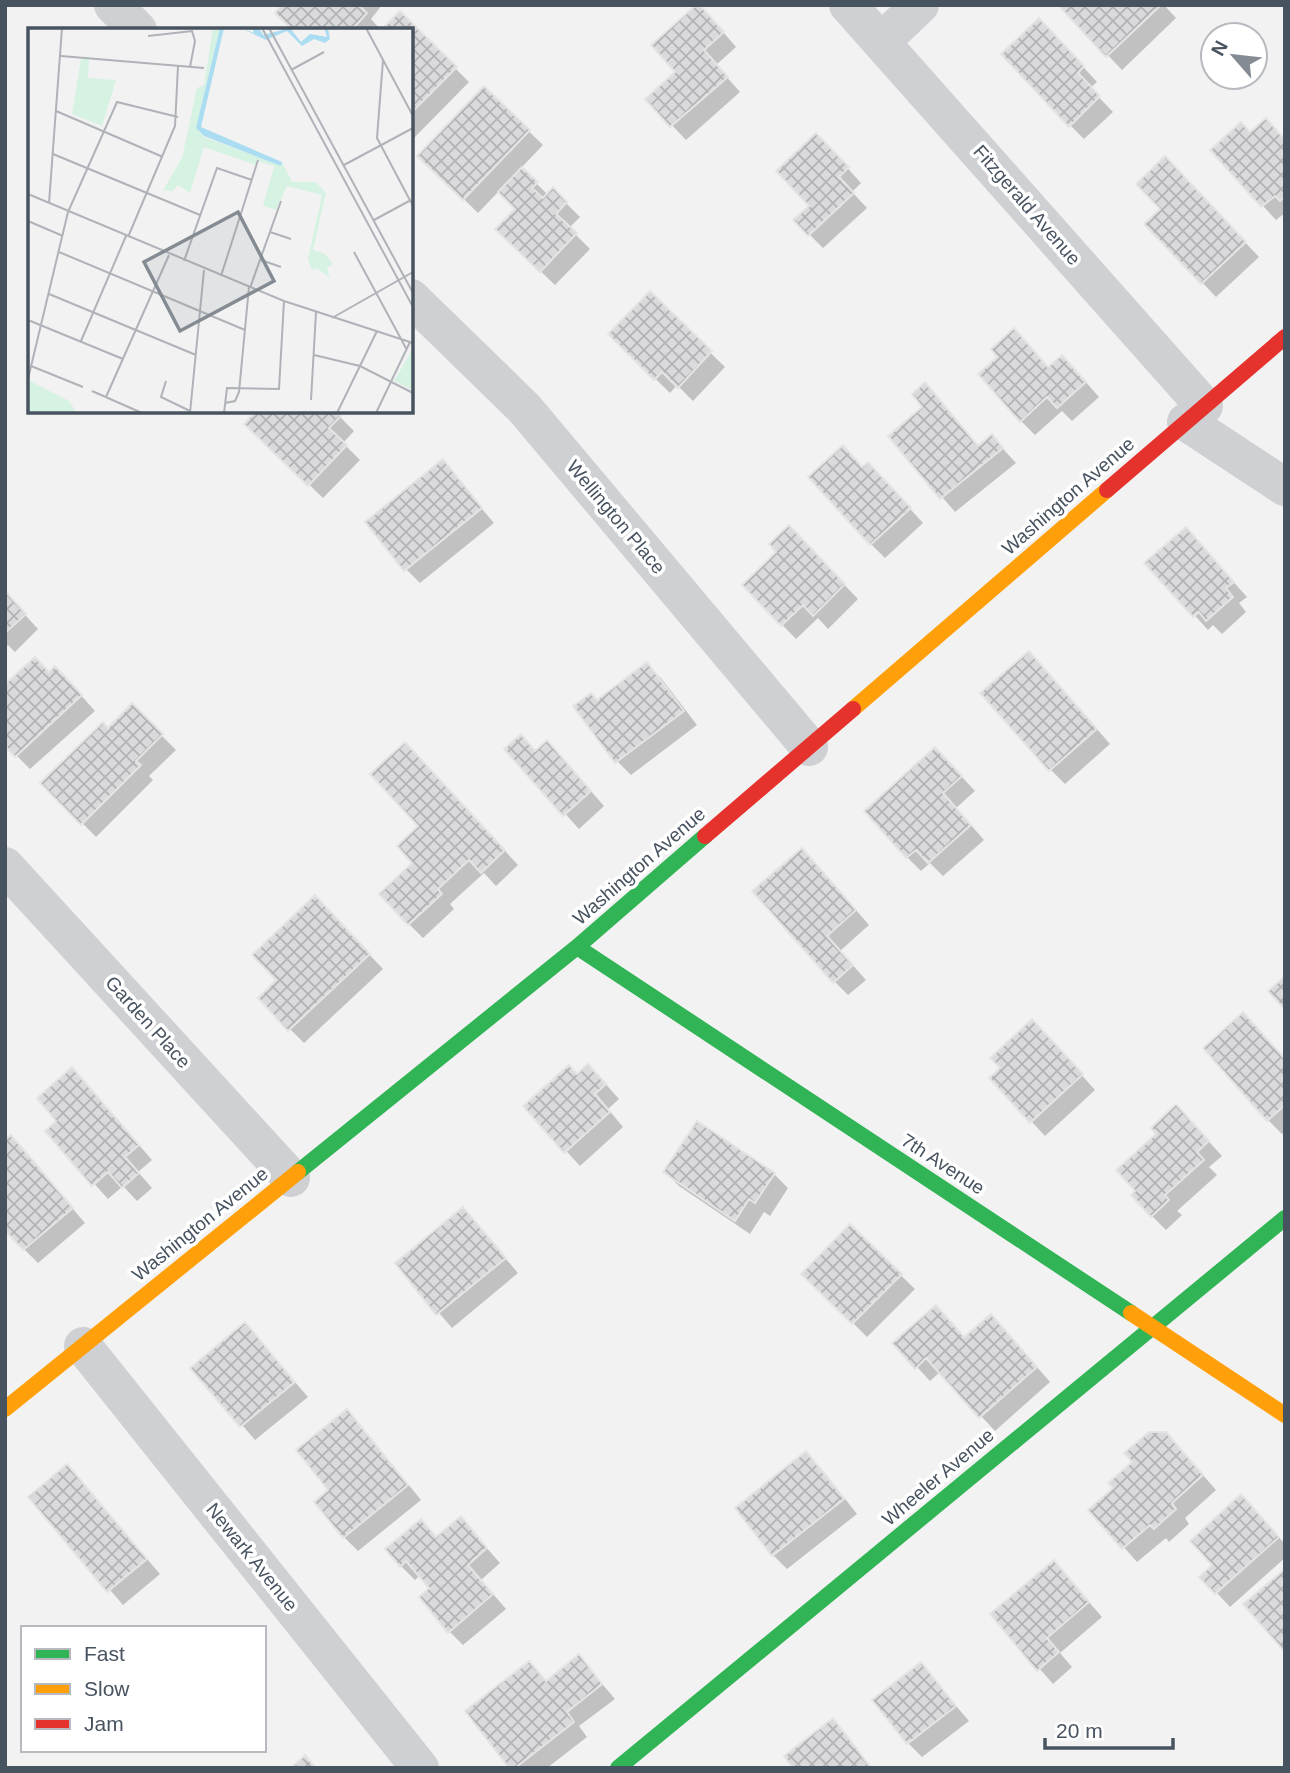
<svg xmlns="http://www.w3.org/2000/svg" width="1290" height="1773" font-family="Helvetica,sans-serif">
<defs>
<pattern id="building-cross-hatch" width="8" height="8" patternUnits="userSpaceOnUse" patternTransform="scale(1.75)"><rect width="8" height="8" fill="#dadadc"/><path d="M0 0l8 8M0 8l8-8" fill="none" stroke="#b3b3b6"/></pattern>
</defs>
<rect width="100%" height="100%" fill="#f3f2f2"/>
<path fill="#0003" d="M285,5H382L371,19L381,30H295Z
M1060,5H1164L1176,18L1122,70Z
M400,13L469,82L411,141V30Z
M712,19L736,47L716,65L740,92L686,140L647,99L677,73Z
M1053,34L1097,82L1090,88L1113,112L1084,139L1070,125Z
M484,88L543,145L521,168L548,195L553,190L580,217L569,228L590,249L555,285L511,243L517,209L499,191L478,213L420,156Z
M1251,134L1285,141V213L1276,220L1212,150Z
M830,149L861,183L852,192L867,208L823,248L809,234L811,206Z
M1179,172L1259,257L1216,297L1147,224L1162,209Z
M650,294L725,367L693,401L677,385L670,393L610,334Z
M1049,369L1076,371L1099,397L1072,421L1062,411L1035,435L1021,421Z
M925,385L979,447L992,437L1016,463L955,512L890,436L925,407Z
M334,411L354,431L343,443L360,460L323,498L246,424Z
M442,462L494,523L420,583L406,569Z
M863,469L882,478L923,523L885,558L871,544Z
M1186,529L1247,597L1239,603L1246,612L1222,634L1213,625L1208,630L1147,563Z
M803,542L858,599L828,629L818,618L796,639L744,585Z
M5,593L38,629L15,652L8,645L5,647Z
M647,664L661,678L697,725L631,775L617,761L597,702Z
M1043,667L1110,744L1065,784L1051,770Z
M50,673L69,682L95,711L30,769L16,755Z
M132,706L176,750L149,776L153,780L96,837L43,783L108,730Z
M507,749L561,757L604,806L579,829Z
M419,758L518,865L496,886L484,873L450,904L454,909L423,938L409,924L421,826Z
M949,763L975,791L956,808L984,840L943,876L930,863L921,871L907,857Z
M816,864L869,925L840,951L866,980L848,995L834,981Z
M329,912L383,969L304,1043L290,1029Z
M1046,1035L1095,1090L1045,1136L991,1078Z
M1285,1060V1131L1282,1134L1268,1120Z
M578,1076L602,1080L619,1099L608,1109L623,1127L580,1166L525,1106Z
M86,1084L152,1160L138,1172L152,1188L137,1201L123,1186L108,1199L47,1131L59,1121Z
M1190,1121L1222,1156L1209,1167L1217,1175L1177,1211L1182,1215L1166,1230L1152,1216Z
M24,1152L85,1223L38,1263L24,1249Z
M665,1172L774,1174L788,1188L770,1216L764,1212L750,1234L679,1186Z
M463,1209L518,1273L452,1328L397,1264Z
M850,1226L915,1289L867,1337L804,1274Z
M245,1324L308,1397L255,1440L193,1368Z
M1005,1330L1050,1382L995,1431L940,1372L930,1381L895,1343L965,1338Z
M347,1412L361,1426L421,1500L358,1551L344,1537L331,1490Z
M1180,1449L1216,1490L1185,1518L1189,1524L1169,1542L1166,1538L1137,1562L1091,1510L1115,1488Z
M806,1453L820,1467L857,1514L787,1569L773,1555Z
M67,1466L160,1574L123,1605L30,1497Z
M1255,1511L1285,1544V1558L1230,1607L1202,1577L1215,1565Z
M461,1519L500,1563L481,1580L506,1609L463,1645L449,1631L431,1588L420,1575L415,1580L401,1566L421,1521L437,1538Z
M1067,1577L1102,1617L1060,1653L1072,1667L1053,1684L992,1614Z
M579,1657L615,1699L579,1726L587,1737L547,1768H511L529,1663L548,1682Z
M921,1665L969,1721L922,1757L908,1743Z
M833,1721L847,1735L872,1768H795Z"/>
<path fill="url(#building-cross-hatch)" stroke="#e4e4e5" stroke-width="2" d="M282,5H359L367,13L352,30H293L275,13Z
M696,5H700L724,32L704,50L728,77L670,127L645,99L675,72L651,45Z
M1058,5H1161L1106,57Z
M400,11L457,67L411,113V30H381Z
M1039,18L1084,66L1078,73L1100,96L1069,127L1001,54Z
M484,86L530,130L463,200L417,156Z
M1266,118L1285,140V197L1280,201L1275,196L1261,207L1210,150L1241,122L1250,132Z
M816,133L849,167L839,177L854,193L808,236L793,220L809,206L776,171Z
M1165,156L1246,242L1201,284L1144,224L1160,209L1136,184Z
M522,167L538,182L532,188L543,198L553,187L567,202L556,214L577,233L540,272L495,229L515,209L498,192Z
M650,291L712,351L678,388L662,372L654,380L608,334Z
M1014,328L1048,367L1062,355L1086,382L1057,408L1047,397L1020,422L978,374L997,357L991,349Z
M925,382L978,446L992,434L1003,448L940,499L888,436L922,407L912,394Z
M256,411H336L341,416L329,428L347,445L308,486L244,424Z
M843,445L862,467L868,462L911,508L870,545L808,477Z
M443,459L482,508L404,571L365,522Z
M789,525L845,584L813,616L803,605L781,626L742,585L776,552L769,544Z
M1186,527L1234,582L1226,588L1233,597L1206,621L1199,612L1193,617L1144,563Z
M5,591L26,614L5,633Z
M1029,651L1097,729L1049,771L980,693Z
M35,657L49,672L55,666L82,695L15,757L5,746V684Z
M647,662L684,711L615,763L573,706L591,693L597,700Z
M132,703L163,734L136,761L141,765L81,825L40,783L103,722L108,728Z
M521,734L535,751L547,740L591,791L563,816L504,749Z
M405,742L505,850L481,873L469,860L438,889L442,894L408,925L379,894L412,863L397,846L418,826L370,774Z
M935,747L962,776L943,793L971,825L928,863L916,850L906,858L864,811Z
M802,848L856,910L827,936L853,965L833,983L752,891Z
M315,895L370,954L288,1031L258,998L276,980L252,955Z
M1285,976V1010L1268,991Z
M1243,1012L1285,1059V1105L1267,1121L1203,1048Z
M1032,1019L1083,1074L1030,1123L989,1078L1000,1068L990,1058Z
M588,1064L606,1084L595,1094L610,1112L564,1153L523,1106L569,1065L577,1074Z
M72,1067L139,1145L125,1157L139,1173L122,1188L108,1172L92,1186L45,1131L56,1121L37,1098Z
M1176,1104L1209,1141L1197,1152L1204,1160L1165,1195L1169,1200L1151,1217L1131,1195L1135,1191L1116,1170L1156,1134L1151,1128Z
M697,1121L775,1173L755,1203L749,1199L735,1221L663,1172Z
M11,1135L73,1208L23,1250L5,1230V1140Z
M463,1207L506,1258L436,1315L395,1263Z
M850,1224L902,1274L852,1324L801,1274Z
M936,1305L964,1337L991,1314L1037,1367L979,1418L926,1358L915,1369L892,1343Z
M245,1322L295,1382L240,1427L190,1368Z
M347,1409L408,1485L343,1538L314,1502L328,1490L296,1450Z
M1149,1432H1166L1203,1475L1172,1503L1176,1509L1154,1529L1150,1525L1122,1549L1088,1510L1113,1488L1108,1483L1132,1462L1124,1453Z
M806,1451L844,1499L772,1556L735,1508Z
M67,1464L147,1559L107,1592L28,1497Z
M1241,1494L1279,1537L1215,1594L1199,1577L1212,1565L1190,1541Z
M461,1516L487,1548L468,1565L493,1594L448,1633L419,1597L429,1588L406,1561L400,1567L385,1549L421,1519L436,1537Z
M1054,1560L1089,1602L1047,1638L1059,1652L1037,1671L990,1614Z
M1285,1569V1648L1283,1650L1243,1604Z
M579,1654L602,1684L567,1712L574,1722L515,1768H509L465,1711L529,1661L546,1681Z
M921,1662L956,1706L907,1744L872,1700Z
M833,1718L871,1768H793L784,1756Z
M305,1755L316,1768H291Z"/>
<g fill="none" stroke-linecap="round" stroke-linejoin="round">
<path stroke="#ced0d3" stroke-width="38" d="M113,5L138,30
M848,5L1204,406
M882,41L920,5
M411,298L524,408L809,747
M1186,422L1285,487
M5,866L291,1178
M83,1346L420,1768"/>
<path stroke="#30b455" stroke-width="16" d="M577,947L1131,1313
M298,1172L577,947L705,836
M618,1768L1285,1218"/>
<path stroke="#ff9f0a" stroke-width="16" d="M853,709L1107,490
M1131,1313L1285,1415
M5,1409L298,1172"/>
<path stroke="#e5322d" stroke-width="16" d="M1107,490L1285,337
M705,836L853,709"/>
</g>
<g text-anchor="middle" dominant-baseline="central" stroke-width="7" stroke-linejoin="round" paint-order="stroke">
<g font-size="19" fill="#485360" stroke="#fff">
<text transform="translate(1027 205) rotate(49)">Fitzgerald Avenue</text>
<text transform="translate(1068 496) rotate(-41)">Washington Avenue</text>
<text transform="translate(616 517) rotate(50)">Wellington Place</text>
<text transform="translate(639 866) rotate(-41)">Washington Avenue</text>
<text transform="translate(148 1022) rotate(48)">Garden Place</text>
<text transform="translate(943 1164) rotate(33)">7th Avenue</text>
<text transform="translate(200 1224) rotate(-39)">Washington Avenue</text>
<text transform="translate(938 1477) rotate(-40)">Wheeler Avenue</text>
<text transform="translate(252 1557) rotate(51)">Newark Avenue</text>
</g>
</g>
<g transform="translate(28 28)">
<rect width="385" height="385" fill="#f3f2f2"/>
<path d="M185,0H192L168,100L176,109L252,137L254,134L264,154H288L298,165L285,222L297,226L305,236L299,240L302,250L289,240L284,242L280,231L294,167L259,158L248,182L235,178L246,138L230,133L228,137L176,119L162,165L150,157L145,163L135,162L154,130L169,60L176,57Z" fill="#d6f2e3"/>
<path d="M53,31H61L60,50L88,52L74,98L44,86ZM385,320V362L366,353ZM2,353L41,373L49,385H0Z" fill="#d6f2e3"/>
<path d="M192,0H196L173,99L254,134L253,138L176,108L168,100ZM213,0L226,5L224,0H231L235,7L262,0L273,14L282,6L299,9L296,0H300L302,11L297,15L286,11L274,18L259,3L238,12Z" fill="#aaddf1"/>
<path fill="none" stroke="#afb2b8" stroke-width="2" d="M234,0L385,279M241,0L385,265M338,0L385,88M120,8L164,3L167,13L162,39M33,28L176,40M355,32L349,110L385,178M263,42L296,24M28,83L135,129M25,126L172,187M316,137L385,100M0,166L256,273L385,315M21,175L34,0M40,184L89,74L150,89M346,192L383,172M0,193L35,208M242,204L263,211M100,209L147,98L150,38M31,224L217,302M326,224L379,322M233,232L253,239M156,233L189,140L224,152M193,248L230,132M222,260L253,173M21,266L168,327M304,290L385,244M0,292L95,331M53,313L98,208M286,327L332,338L385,365M3,338L55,359M0,351L40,184M138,353L133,369L162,383M64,363L114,385M78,369L141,227M283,372L288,284M197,375L207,373L211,364L221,259M162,385L176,242M196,385L199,360L251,361L256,273M309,385L349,303M348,385L382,314"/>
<path fill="#848b93" fill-opacity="0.15" stroke="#848b93" stroke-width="3.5" d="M210,184L246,253L152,303L116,234Z"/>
<rect width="385" height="385" fill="none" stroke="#485360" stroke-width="3.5"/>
</g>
<rect width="1290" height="1773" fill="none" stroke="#485360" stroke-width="14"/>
<rect x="21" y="1626" width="245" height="126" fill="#ffffff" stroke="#b6babf" stroke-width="2"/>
<rect x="35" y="1649" width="35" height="10" fill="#30b455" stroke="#b6babf" stroke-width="2"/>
<text x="84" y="1661" font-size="21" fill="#485360">Fast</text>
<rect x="35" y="1684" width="35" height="10" fill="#ff9f0a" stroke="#b6babf" stroke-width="2"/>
<text x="84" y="1696" font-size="21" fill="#485360">Slow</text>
<rect x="35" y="1719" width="35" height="10" fill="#e5322d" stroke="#b6babf" stroke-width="2"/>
<text x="84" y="1731" font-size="21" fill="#485360">Jam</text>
<g transform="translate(1234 56) rotate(298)"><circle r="33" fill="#ffffff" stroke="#b6babf" stroke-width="2"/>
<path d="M0-5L12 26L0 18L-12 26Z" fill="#848b93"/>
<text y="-10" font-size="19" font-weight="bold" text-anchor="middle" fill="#485360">N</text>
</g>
<path d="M1045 1738v10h128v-10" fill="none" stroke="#485360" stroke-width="3.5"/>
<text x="1056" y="1738" font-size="21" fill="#485360" stroke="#ffffff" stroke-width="5" paint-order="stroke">20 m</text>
</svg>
